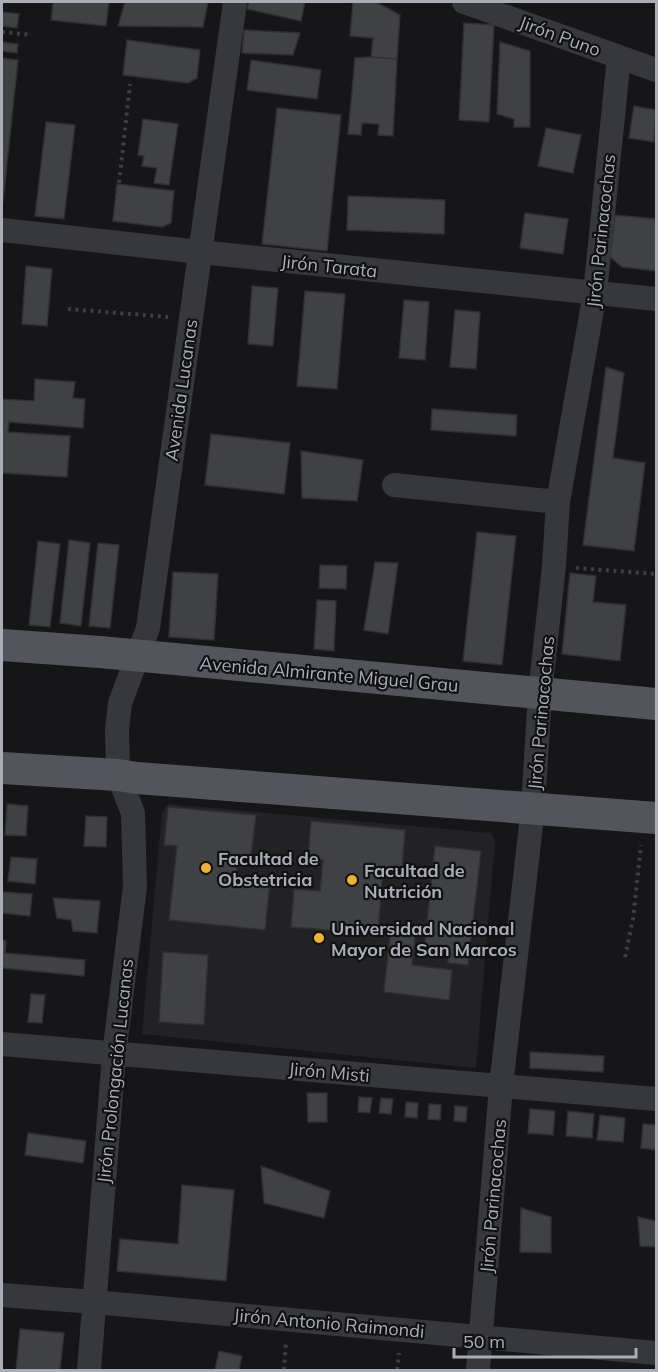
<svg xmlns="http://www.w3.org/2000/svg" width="658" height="1372" font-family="Mulish,sans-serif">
<rect width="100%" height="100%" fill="#161618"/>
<path fill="#222225" d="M168,804L491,833L495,842L476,1068L142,1034L162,812Z"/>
<path fill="#404145" stroke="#303034" stroke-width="1.5" d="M53,2H109L106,26L51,20Z
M125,2H208L203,27L118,26Z
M249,2H305L301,21L247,9Z
M353,2H376L400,15L397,59L371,57L373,38L350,36Z
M2,12L19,14L17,28L2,26Z
M464,23L494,25L489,122L459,120Z
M244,30L300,33L293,55L242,53Z
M127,40L200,50L197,78L188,83L123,75Z
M2,42L18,44L17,53L2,51Z
M500,42L530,51V127H514V119L497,114Z
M371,57L397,59L393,136L378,135L379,124L362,123L361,135L348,134L355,58Z
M2,58L18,60L3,202H2Z
M251,60L321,70L317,99L247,90Z
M634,106L656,110L654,142L629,138Z
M277,108L341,115L327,251L262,244Z
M143,119L178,124L169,185L154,183L157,168L142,166L144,156L138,155Z
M46,122L75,125L64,219L35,216Z
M546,128L581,135L573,173L538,166Z
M117,184L174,191L171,223L162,227L113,221Z
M348,196L445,200L444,234L347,230Z
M525,213L568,219L563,254L520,248Z
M615,215L656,219V271L622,267L610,257Z
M26,266L52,269L47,326L22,324Z
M252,286L278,288L273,346L248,344Z
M305,291L345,294L337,389L297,386Z
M404,300L429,302L425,360L399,358Z
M455,310L480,312L476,369L450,367Z
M606,367L624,373L613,458L645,463L634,551L583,545Z
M35,379L75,382L73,398L85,399L83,428L9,422L8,432L70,436L67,477L2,473V399L34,401Z
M432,409L517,415L516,436L431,430Z
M211,434L290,443L284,494L205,485Z
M301,451L363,460L357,501L302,498Z
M477,532L516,536L502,665L463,661Z
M69,540L90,543L81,626L60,623Z
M38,541L60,544L50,627L29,625Z
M98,543L119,545L110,628L89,626Z
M375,562L398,563L388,634L364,630Z
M320,565L347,566L346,589L319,588Z
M173,572L218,574L214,640L169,637Z
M570,573L596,576L593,602L626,605L620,661L562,654Z
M317,600L336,601L334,651L314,649Z
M7,804L28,806L26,836L5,835Z
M168,807L256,815L251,856L238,855L236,880L270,883L265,930L169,920L177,846L164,845Z
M86,816L107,817L106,847L84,846Z
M311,821L405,830L402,871L383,869L378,934L291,927L294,889L320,891L323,860L308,859Z
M435,846L481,851L468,965L448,963L449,954L424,951Z
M11,857L37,859L35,884L8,881Z
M2,892L32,894L30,916L2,913Z
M53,898L100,901L97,933L73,931L71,920L57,918Z
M391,927L416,930L412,965L452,970L449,1000L384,992Z
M2,940L6,941L5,953L85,960L84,976L2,968Z
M163,952L208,955L204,1025L159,1022Z
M31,994L45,995L42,1023L28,1022Z
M530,1052L604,1056L603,1072L530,1068Z
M307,1093H327V1122H308Z
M359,1097L372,1098L370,1113L358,1112Z
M381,1098L393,1099L391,1114L379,1113Z
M406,1102L418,1103L417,1118L405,1117Z
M429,1104L441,1105L440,1120L428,1119Z
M455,1106L467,1107L466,1122L454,1121Z
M530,1109L555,1111L553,1135L528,1133Z
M568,1111L594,1114L592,1138L566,1136Z
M600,1115L625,1118L623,1142L597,1140Z
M643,1124L656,1125V1150L641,1148Z
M28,1133L86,1141L83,1163L25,1155Z
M261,1166L330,1191L324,1218L264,1203Z
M182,1185L234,1190L226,1281L117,1271L120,1239L178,1244Z
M521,1208L551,1217V1253L520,1252Z
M638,1217L656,1221V1247L640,1246Z
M20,1329L64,1333L60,1370H16Z
M219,1351L242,1356L239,1370H215Z"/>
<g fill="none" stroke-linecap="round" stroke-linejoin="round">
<path stroke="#3d3f44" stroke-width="4" stroke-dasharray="3 4.5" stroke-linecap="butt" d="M2,32L32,35
M115,220L130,84
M68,309L169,317
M576,568L656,574
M625,957L633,919L641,845
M284,1370L286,1341
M397,1370L399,1353"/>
<path stroke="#37383d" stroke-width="24" d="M464,2L656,70
M2,230L200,252L656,299
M394,485L558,502
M2,1044L656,1099
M2,1295L94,1302L656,1353
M89,1370L114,1055L135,886L133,813L118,775L117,730L120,703L148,628L235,2
M478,1370L501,1086L533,808L540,693L554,566L558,502L595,293L619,57"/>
<path stroke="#53555c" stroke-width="32" d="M2,645L100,652L656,704
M2,768L118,775L137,778L656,818"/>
</g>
<g fill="#f2b134" stroke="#111113" stroke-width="2">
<circle cx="206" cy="868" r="6"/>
<circle cx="352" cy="880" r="6"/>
<circle cx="319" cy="938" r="6"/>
</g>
<g text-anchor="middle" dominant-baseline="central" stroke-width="4.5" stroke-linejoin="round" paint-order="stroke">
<g font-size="18" fill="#a8adb8" stroke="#111113">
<text transform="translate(560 36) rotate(20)">Jirón Puno</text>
<text transform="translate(601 231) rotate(-84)">Jirón Parinacochas</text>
<text transform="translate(329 266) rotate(6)">Jirón Tarata</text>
<text transform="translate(181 390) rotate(-82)">Avenida Lucanas</text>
<text transform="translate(329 674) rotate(5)">Avenida Almirante Miguel Grau</text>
<text transform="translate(541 713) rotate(-85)">Jirón Parinacochas</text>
<text transform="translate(115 1071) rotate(-84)">Jirón Prolongación Lucanas</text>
<text transform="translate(329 1072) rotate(5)">Jirón Misti</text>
<text transform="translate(493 1196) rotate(-85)">Jirón Parinacochas</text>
<text transform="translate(329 1323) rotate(5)">Jirón Antonio Raimondi</text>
</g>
<g font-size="18" font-weight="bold" fill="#a8adb8" stroke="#111113" text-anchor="start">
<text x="218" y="858">Facultad de<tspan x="218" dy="21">Obstetricia</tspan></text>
<text x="364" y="870">Facultad de<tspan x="364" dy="21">Nutrición</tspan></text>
<text x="331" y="928">Universidad Nacional<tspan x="331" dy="21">Mayor de San Marcos</tspan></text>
</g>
</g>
<rect width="658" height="1372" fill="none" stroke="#a8adb8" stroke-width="6"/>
<path d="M454 1348v9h182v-9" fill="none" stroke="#a8adb8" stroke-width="3"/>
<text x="463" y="1348" font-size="18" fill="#a8adb8" stroke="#111113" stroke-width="4.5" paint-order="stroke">50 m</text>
</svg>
